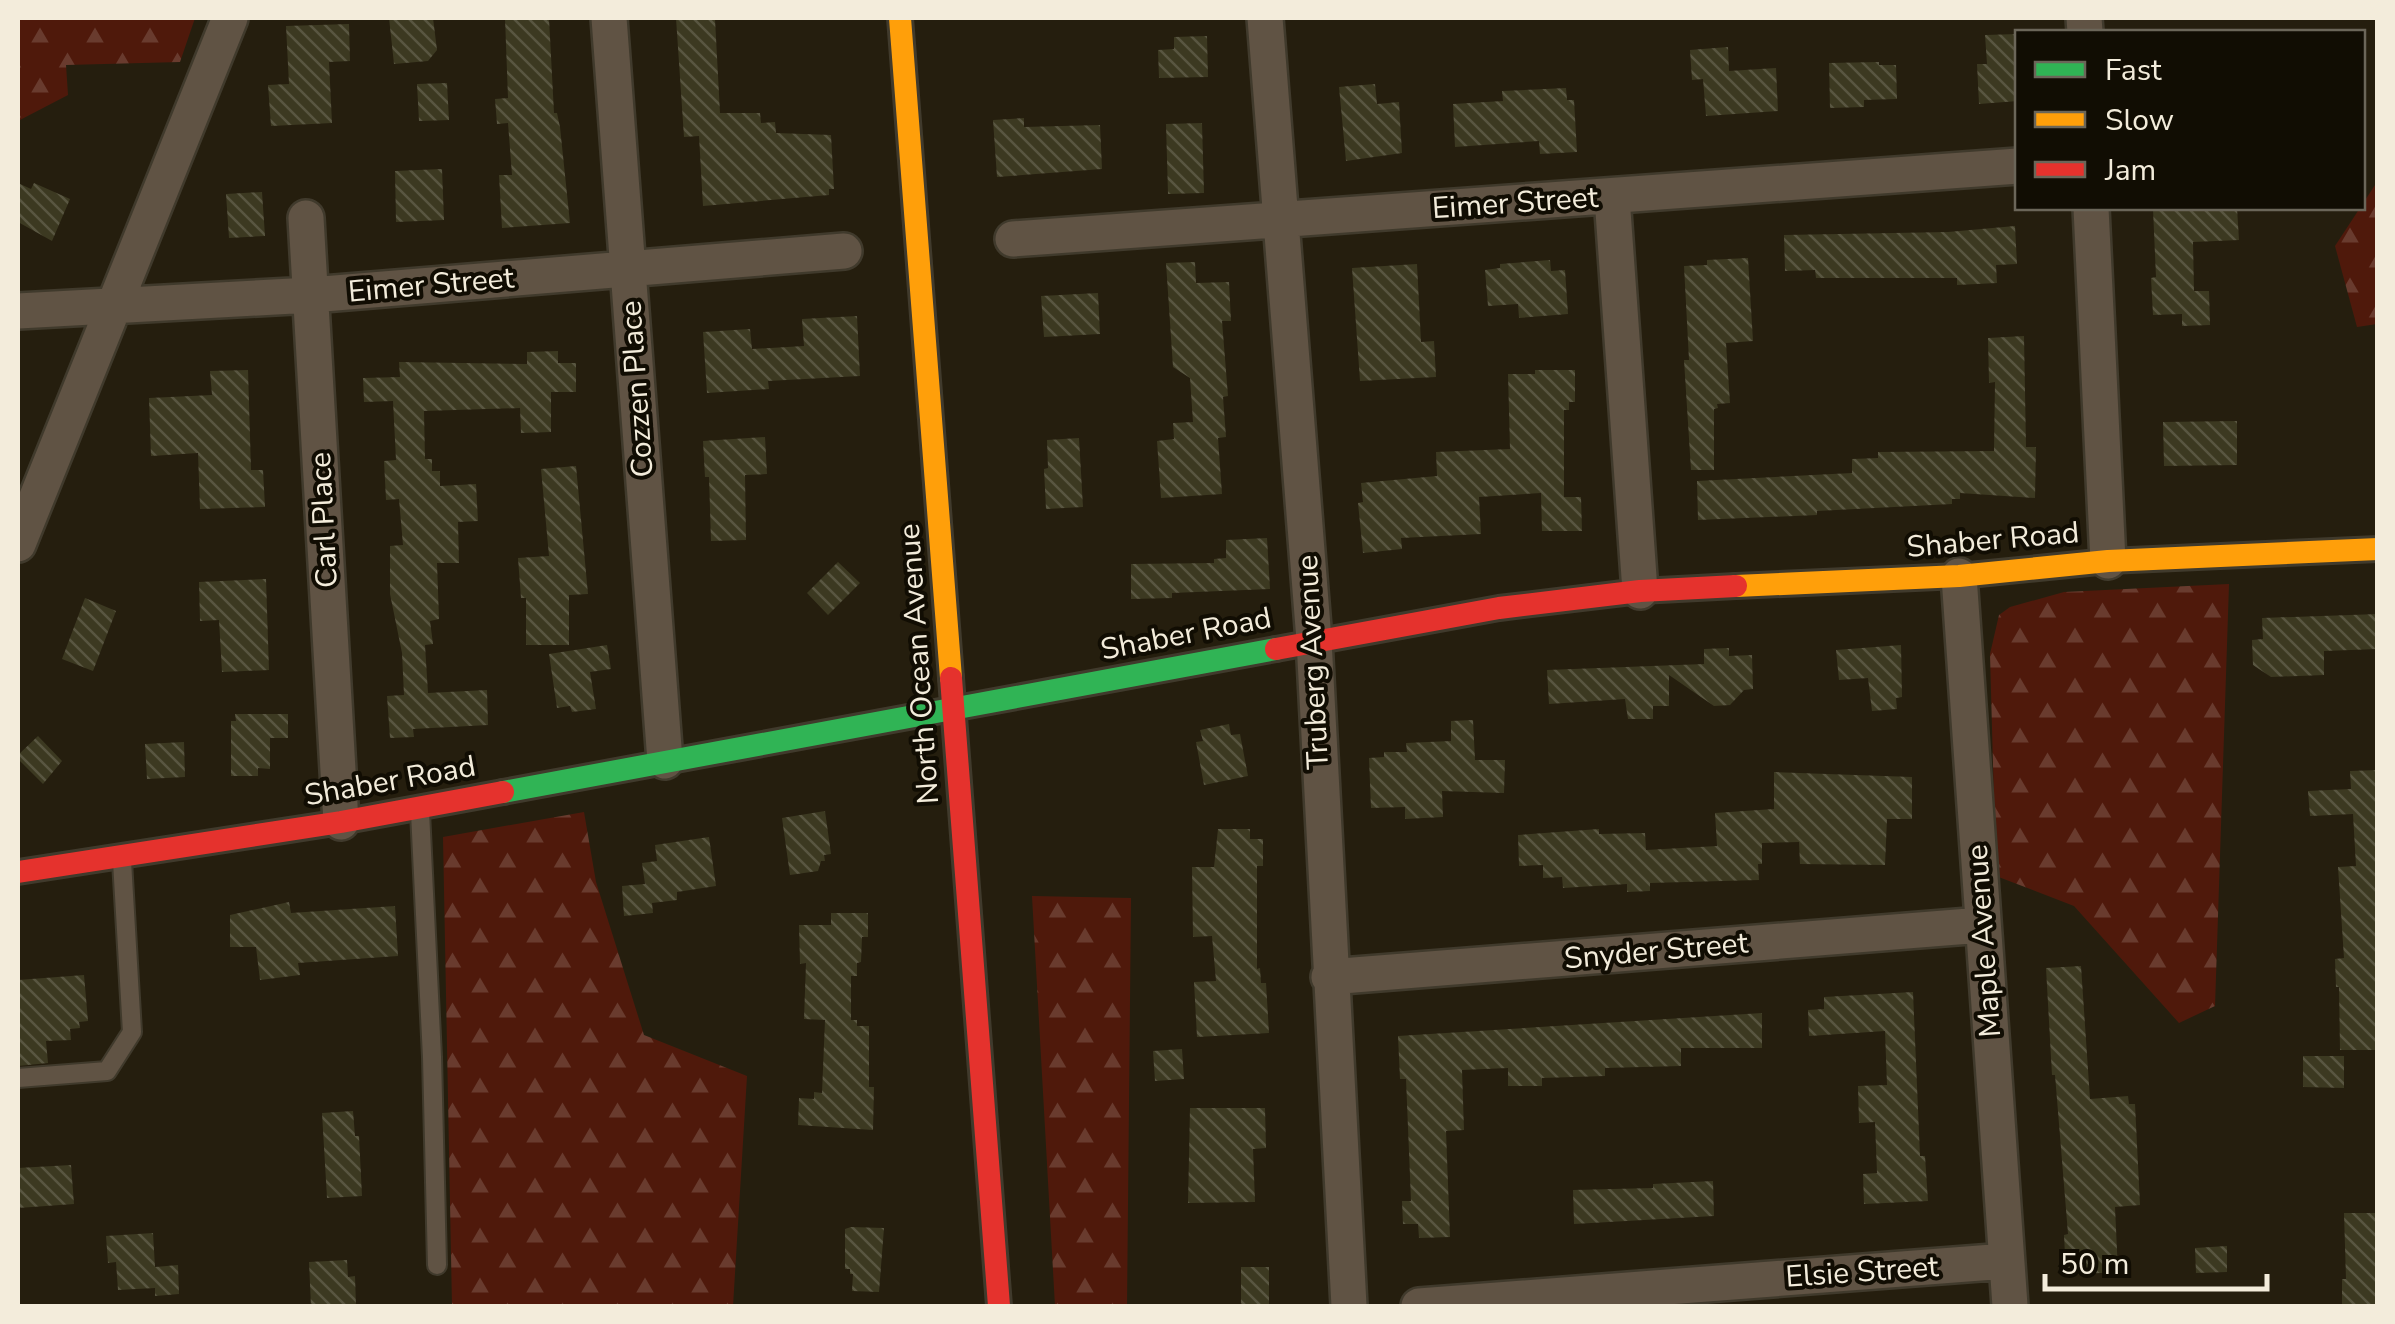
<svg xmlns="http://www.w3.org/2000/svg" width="2395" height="1324" font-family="'Nunito Sans',sans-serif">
<defs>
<pattern id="forest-firs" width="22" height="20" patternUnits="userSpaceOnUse" patternTransform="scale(2.5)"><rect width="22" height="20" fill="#4f190b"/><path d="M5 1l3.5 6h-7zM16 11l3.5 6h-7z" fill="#693b2e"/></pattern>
<pattern id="building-back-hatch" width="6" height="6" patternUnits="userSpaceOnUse" patternTransform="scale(2.5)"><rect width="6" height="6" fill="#3c3921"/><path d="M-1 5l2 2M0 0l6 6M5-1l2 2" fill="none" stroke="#595641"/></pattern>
</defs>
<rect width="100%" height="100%" fill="#251e0e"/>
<path fill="url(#forest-firs)" d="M18,18H195L180,62L66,65L68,95L18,121Z
M2377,182V324L2357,327L2335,246Z
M2229,584L2215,1006L2179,1023L2074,906L1996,876L1990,654L1999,615L2010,607L2064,592Z
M584,812L596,882L644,1035L747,1076L733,1306H452L443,837Z
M1032,896L1131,898L1127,1306H1055Z"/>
<path fill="url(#building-back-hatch)" d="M389,18H433L437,50L428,61L394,64Z
M505,18H549L554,113H557L560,127L570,223L502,228L499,175H512L508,123L497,124L495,99L508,98Z
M676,18L715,19L720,113H760L761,123L775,122L776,133L831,135L834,189H829V195L703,206L699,136L684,137Z
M349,24L350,61L329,62L332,123L271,126L268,85L289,84L286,26Z
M2018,34V101L1979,104L1977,64H1987L1985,35Z
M1207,36L1208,77L1159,78L1158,50L1174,49V37Z
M1728,47L1729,71L1776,68L1778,111L1706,116L1703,79L1692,80L1690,50Z
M1879,62V65H1896L1897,99L1864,100V107L1830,108L1829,63Z
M447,83L449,120L419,121L417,84Z
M1375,84L1377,104L1399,102L1402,153L1346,161L1339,87Z
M1566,88L1567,100H1574L1577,152L1540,154L1539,141L1455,147L1453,104L1503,101L1502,91Z
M1024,118V127L1100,125L1102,169L997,177L993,120Z
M1202,123L1204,193L1168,194L1166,124Z
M442,169L444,220L396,222L395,171Z
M18,183L31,189L34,183L70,199L52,241L18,222Z
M262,192L265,236L229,238L226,194Z
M2237,208L2239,240L2193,242L2194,291H2209L2210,325L2182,326V314L2153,315L2151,278L2156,277L2153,209Z
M2015,226L2017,264L1996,265L1997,283L1957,285V278H1816L1815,270L1785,271L1784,235L1948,232Z
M1748,258L1753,341L1726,343L1730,403L1717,404L1718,408L1714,409V470H1691L1684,360H1689L1684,266L1707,265V260Z
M1550,260L1551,271L1565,270L1568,314L1519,318L1518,304L1488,306L1485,270L1500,268V264Z
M1195,262L1196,283L1229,282L1231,321H1222L1228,396L1223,397L1226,437L1218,438L1222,494L1161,498L1157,441L1174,439L1173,423L1193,422L1190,378L1173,367L1166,263Z
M1417,264L1421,342L1434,341L1436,377L1360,381L1352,268Z
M1098,293L1100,334L1044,337L1041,296Z
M857,316L860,376L768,381L769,389L707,393L703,332L750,329L752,349L804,346L802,319Z
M2024,336L2026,447H2036L2035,498L1960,493V499H1952V504L1817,511V515L1698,520L1697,481L1852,473V459L1878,458V452L1994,451L1995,382L1989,383L1988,338Z
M558,351V363H576V392H551V432L521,433L520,408L424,411L425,459H432V471H440V486L476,484L478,521L458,522L459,563H437L439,619L430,621L433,644L425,645L428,693L487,690L488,725L413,729L414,737L390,738L387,696L404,695L402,653L390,594V546L403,545L399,499L386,500L384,461L396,460L393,401L364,402L363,378L400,377L399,362L527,364V352Z
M248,370L251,470H263L265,507L200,509L198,453L151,456L149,398L212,395L210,371Z
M1535,370H1575V402H1569V410H1564V497H1581L1582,531H1542L1541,493L1479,497L1481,534L1401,538L1402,549L1363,553L1358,503L1363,502L1361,483L1437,476L1436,452L1510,449L1508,374H1535Z
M2237,421V465L2164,466L2163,422Z
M765,437L767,474L745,475L746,540L711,541L709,477H705L703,441Z
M1079,438L1083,507L1046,509L1044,469L1048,468L1047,440Z
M576,466L588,594L569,595V645H526V598H521L518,558L549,556L541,469Z
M1267,538L1270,589L1172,593V598L1131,599V564L1214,563V559L1226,558V540Z
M838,562L860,583L828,615L807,593Z
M266,579L269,670L222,672L219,620L200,621L199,582Z
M85,598L116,611L93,671L62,659Z
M2378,614V649L2324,651V675L2271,677L2253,665L2252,640L2263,639L2262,618Z
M607,645L611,669L590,672L596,709L572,712L570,706L557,708L549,654Z
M1901,645L1902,697L1896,698L1897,709L1872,711L1868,678L1839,680L1836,650Z
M1729,648V656L1752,655L1753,689L1744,690L1730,705L1714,706L1669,675V706H1653V719H1628L1625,699L1549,704L1547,670L1704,664V649Z
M235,714H288V738H270V769L258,768V776H231V721H236Z
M1473,720L1475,760H1505L1504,793L1442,791L1443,817L1405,819V807L1371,808L1369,758L1384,757V752H1407L1406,743L1451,741V721Z
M1229,724L1231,735L1240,734L1248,776L1204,785L1196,742L1203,741L1200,730Z
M38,736L62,761L43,784L18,759V755Z
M184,742L185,777L147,779L145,744Z
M2378,770V1050H2340L2339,987H2336L2335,959L2344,958L2338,867L2356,866L2353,814L2310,816L2308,791L2351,789L2350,771Z
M1774,772L1912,777V819H1887L1885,865L1800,864L1799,842L1762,843V864H1758L1759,880L1650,883V891L1627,892V884L1563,888L1562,877L1543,878V865L1519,866L1518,835L1599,829V834L1645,833L1646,850L1717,846L1715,813L1774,809Z
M825,811L831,854L824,855L825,861H821L818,871L790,875L782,818Z
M1218,829H1250V839H1263V866H1257V969L1260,968L1261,983H1266L1269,1033L1197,1037L1194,982L1216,981L1212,936L1193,937L1192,867H1214Z
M709,837L716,886L677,892V900L652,903L653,913L624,916L622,886L645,884L642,863L657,861L655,845Z
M289,902L291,913L395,906L398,956L298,963L300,975L260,980L256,947H230V915Z
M831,913H868V937H862L861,962L857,963V976H851V1020H857V1026H869V1087H874L873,1130L798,1125L799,1098L814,1099V1092L822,1093L825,1020L804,1019L806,963L800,964L799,925H831Z
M2081,966L2090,1099L2128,1096L2129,1104H2135L2140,1205L2115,1207L2118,1272L2066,1275L2064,1235L2068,1234L2055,1075H2052L2046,968Z
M84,975L88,1021L79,1022L80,1028L70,1029L71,1040L46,1041L48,1063L18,1066V980Z
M1913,992L1920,1156H1925L1928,1201L1864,1204L1863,1174L1877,1173L1875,1122L1859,1123L1858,1086L1887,1085L1885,1031L1809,1036L1808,1010L1824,1009V997Z
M1762,1013V1048H1681V1066L1605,1068V1076L1542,1078V1086H1508V1068L1462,1070L1464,1130L1446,1131L1450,1237L1419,1238L1418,1224H1403L1402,1201H1411L1406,1079H1400L1398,1036Z
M1182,1049L1184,1079L1155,1081L1153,1051Z
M2303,1056H2344V1088L2303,1087Z
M1190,1108H1265L1266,1148L1253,1149L1255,1202L1188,1203Z
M353,1111L355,1136H359L362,1196L327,1198L322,1113Z
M71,1165L74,1204L18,1208V1168Z
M1713,1181L1714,1216L1574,1224L1573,1190L1653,1188V1184Z
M2344,1213H2378V1305L2342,1304V1279H2346Z
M851,1227L884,1228L879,1292L852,1291L853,1274H850V1269H845V1229Z
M153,1233L155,1267L178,1265L179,1294L155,1296V1288L118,1290L116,1262L108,1263L106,1236Z
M2227,1246V1272L2196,1273L2195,1248Z
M347,1260L348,1277L355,1276L356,1306H311L309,1262Z
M1241,1267H1269V1306H1241Z"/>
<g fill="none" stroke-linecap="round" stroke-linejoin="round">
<g stroke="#403a2c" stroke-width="22">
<path id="lane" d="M420,812L432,1057L437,1265
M18,1078L107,1071L132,1032L122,861"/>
</g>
<g stroke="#403a2c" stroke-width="40">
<path id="street" d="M609,18L665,761
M1265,18L1314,640L1349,1306
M2084,18L2085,32
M1612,197L1640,591
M2091,208L2108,561
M306,218L341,822
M1013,239L2018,166
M18,311L311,295L844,251
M18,544L230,18
M1959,576L2010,1306
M1329,977L1982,925
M1419,1306L2006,1261"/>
</g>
<g stroke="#403a2c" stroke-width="28">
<path id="fast" d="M503,792L1276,649"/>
</g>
<g stroke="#403a2c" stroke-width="28">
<path id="slow" d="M900,18L951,678
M1736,586L1959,576L2108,561L2378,549"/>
</g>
<g stroke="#403a2c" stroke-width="28">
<path id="jam" d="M1276,649L1499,608L1640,591L1736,586
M951,678L999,1306
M18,872L341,822L503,792"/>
</g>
<use href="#lane" stroke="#605344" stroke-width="18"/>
<use href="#street" stroke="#605344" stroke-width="35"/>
<use href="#fast" stroke="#30b455" stroke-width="22"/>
<use href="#slow" stroke="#ff9f0a" stroke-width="22"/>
<use href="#jam" stroke="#e5322d" stroke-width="22"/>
</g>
<g text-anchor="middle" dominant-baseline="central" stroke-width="8" stroke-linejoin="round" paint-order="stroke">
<g font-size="30" fill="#f3ecdb" stroke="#110d03">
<text transform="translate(1515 203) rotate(-4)">Eimer Street</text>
<text transform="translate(431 285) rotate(-5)">Eimer Street</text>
<text transform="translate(637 389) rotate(-94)">Cozzen Place</text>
<text transform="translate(324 520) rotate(-93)">Carl Place</text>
<text transform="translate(1993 540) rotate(-5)">Shaber Road</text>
<text transform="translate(1186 634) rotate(-11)">Shaber Road</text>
<text transform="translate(1313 662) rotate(-93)">Truberg Avenue</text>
<text transform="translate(919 664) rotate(-94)">North Ocean Avenue</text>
<text transform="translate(390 781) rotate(-10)">Shaber Road</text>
<text transform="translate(1984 941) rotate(-94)">Maple Avenue</text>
<text transform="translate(1656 951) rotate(-5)">Snyder Street</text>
<text transform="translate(1862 1272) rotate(-4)">Elsie Street</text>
</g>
</g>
<rect width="2395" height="1324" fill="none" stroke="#f3ecdb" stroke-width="40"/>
<rect x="2015" y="30" width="350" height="180" fill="#110d03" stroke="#6b6659" stroke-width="2.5"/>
<rect x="2035" y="62" width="50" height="15" fill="#30b455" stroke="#6b6659" stroke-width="2.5"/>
<text x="2105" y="80" font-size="30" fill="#f3ecdb">Fast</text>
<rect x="2035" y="112" width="50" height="15" fill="#ff9f0a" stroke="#6b6659" stroke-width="2.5"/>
<text x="2105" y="130" font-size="30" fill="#f3ecdb">Slow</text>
<rect x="2035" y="162" width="50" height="15" fill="#e5322d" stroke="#6b6659" stroke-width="2.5"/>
<text x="2105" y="180" font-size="30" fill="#f3ecdb">Jam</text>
<path d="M2045 1274v15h222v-15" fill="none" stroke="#f3ecdb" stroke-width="5"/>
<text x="2060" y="1274" font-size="30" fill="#f3ecdb" stroke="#110d03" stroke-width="8" paint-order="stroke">50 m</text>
</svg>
